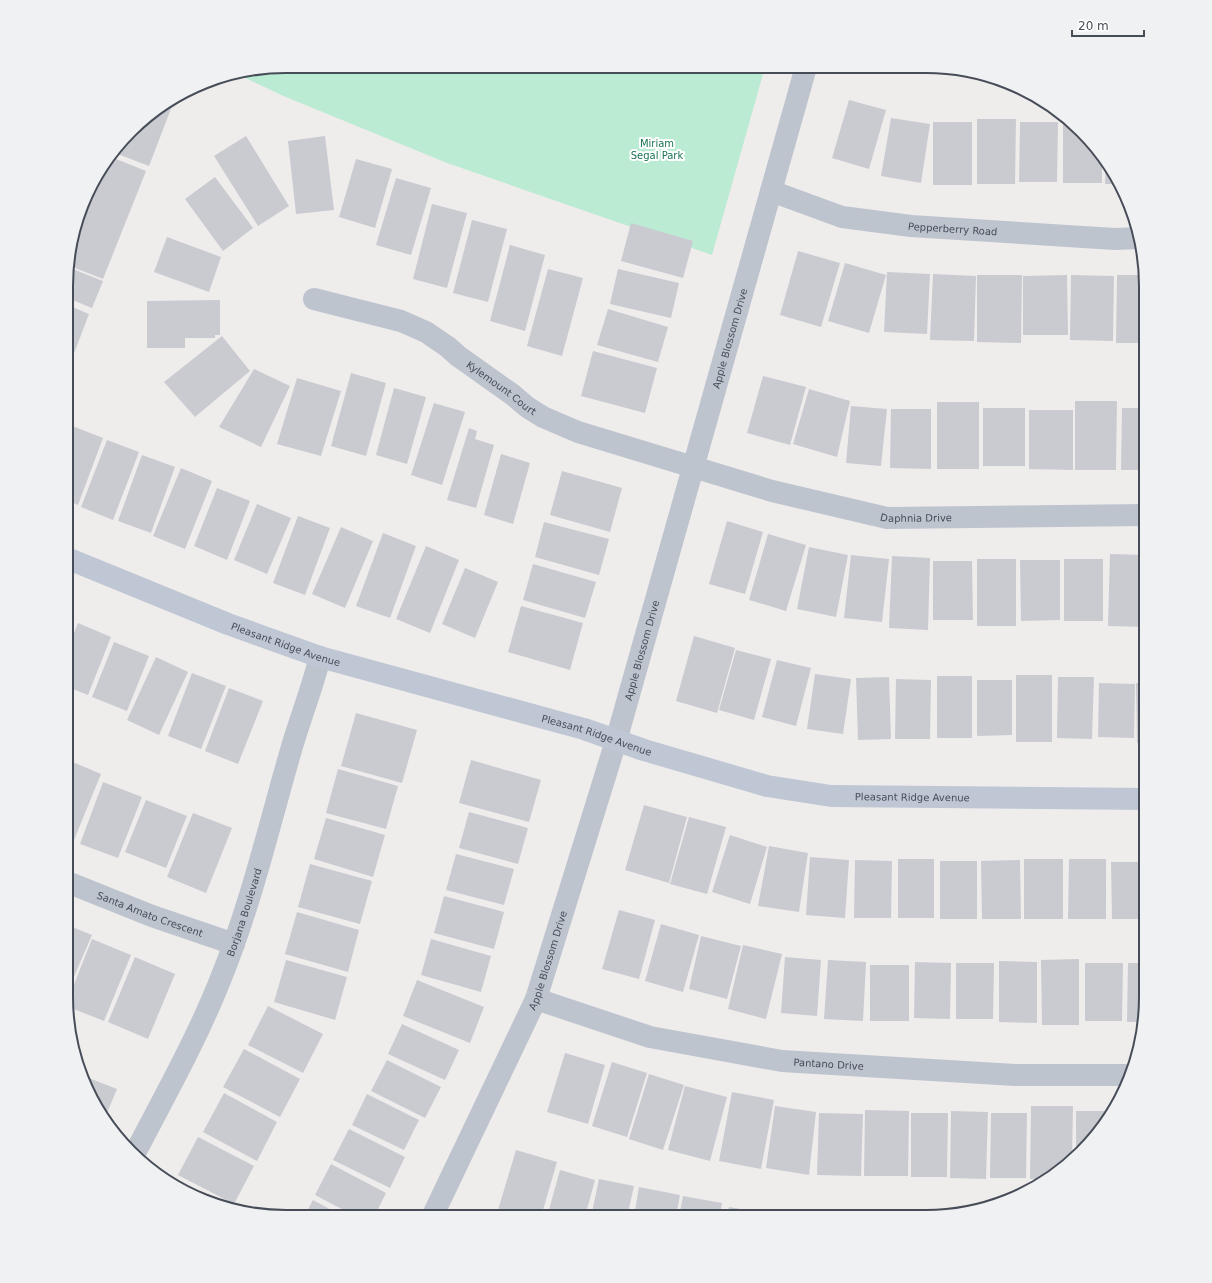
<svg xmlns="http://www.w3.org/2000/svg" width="1212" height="1283" font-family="'DejaVu Sans',sans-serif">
<rect width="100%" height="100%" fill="#efecec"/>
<path fill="#bcebd4" d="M286,66L765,67L712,255L447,163L281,95L237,74Z"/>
<path fill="#cacad1" d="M849,100L886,110L869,169L832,158Z
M174,101L149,166L115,153L141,120Z
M891,118L930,124L921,183L881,176Z
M977,119H1016L1015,184H977Z
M933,122H972V185H933Z
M1020,122H1058L1057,182H1019Z
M1063,122H1072L1102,156V183H1063Z
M246,136L289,206L258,226L214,156Z
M325,136L334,210L296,214L288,141Z
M111,157L146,171L103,279L70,266V243L95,176Z
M356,159L392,169L375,228L339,217Z
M1106,160L1109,164L1119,184H1105Z
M215,177L253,228L223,251L185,199Z
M396,178L431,188L411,255L376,245Z
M432,204L467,213L447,288L413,279Z
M472,220L507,229L488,302L453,293Z
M631,223L693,241L683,278L621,261Z
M167,237L221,257L209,292L154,272Z
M510,245L545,255L525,331L490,321Z
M798,251L840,263L821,327L780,315Z
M845,263L886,275L869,333L828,321Z
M70,268L103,281L92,308L70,299Z
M548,269L583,278L562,356L527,346Z
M618,269L679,283L671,318L610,304Z
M887,272L930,274L927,334L884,332Z
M933,274L976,276L974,341L930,340Z
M977,275H1022L1021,343L977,342Z
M1067,275L1068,335H1023V276Z
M1071,275L1114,276L1113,341L1070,340Z
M1117,275H1146V343H1116Z
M220,300V335H215V338H185V348H147V301Z
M70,306L89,314L70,364V337L76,339L70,337Z
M608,309L668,327L658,362L597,345Z
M222,336L250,371L195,417L164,382Z
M593,351L657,368L645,413L581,396Z
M254,369L290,386L261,447L219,427Z
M351,373L386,383L366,456L331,446Z
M763,376L806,387L790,445L747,433Z
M297,378L341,391L321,456L277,444Z
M394,388L426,397L407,464L376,455Z
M809,389L850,401L837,457L793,444Z
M1075,401H1117L1116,470H1075Z
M937,402H979V469H937Z
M434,403L465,412L442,485L411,475Z
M851,406L887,409L881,466L846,463Z
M983,408H1025V466H983Z
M1122,408H1146V470H1121Z
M891,409H931V469L890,468Z
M1029,410H1073V470L1029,469Z
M70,425L103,438L78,505L69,501Z
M469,428L477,431L475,439L494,445L476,508L447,500Z
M107,440L139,452L113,520L81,507Z
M501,454L530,463L513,524L484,515Z
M142,455L175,467L151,533L118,521Z
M181,468L212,481L185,549L153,536Z
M562,471L622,488L610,532L550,515Z
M217,488L250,501L227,560L194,546Z
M257,504L291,518L267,574L234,560Z
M298,516L330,528L305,595L273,583Z
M727,521L763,532L745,594L709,584Z
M544,522L609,539L599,575L535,557Z
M341,527L373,541L345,608L312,594Z
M383,533L416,546L390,618L356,606Z
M768,534L806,545L786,611L749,600Z
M426,546L459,560L430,633L396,619Z
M809,547L848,555L836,617L797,609Z
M1110,554L1146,555V627L1108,626Z
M851,555L889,559L882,622L844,618Z
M892,556L930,558L928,630L889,628Z
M977,559H1016V626H977Z
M1064,559H1103V621H1064Z
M1020,560H1060V620L1021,621Z
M933,561H972L973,620H933Z
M533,564L596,582L585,618L523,600Z
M465,568L498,582L475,638L442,624Z
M521,606L583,623L570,670L508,652Z
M78,623L111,637L88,695L68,687V648Z
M694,636L735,648L717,713L676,701Z
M114,642L149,656L127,711L92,697Z
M736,650L771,659L754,720L719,710Z
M156,657L188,672L159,735L127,720Z
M777,660L811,668L796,726L762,717Z
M192,673L226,686L201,749L168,736Z
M815,674L851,679L843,734L807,729Z
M1016,675H1052V742H1016Z
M937,676H972V738H937Z
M889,677L891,739L858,740L856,678Z
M1058,677H1094L1092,739L1057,738Z
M896,679L931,680L930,739H895Z
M977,680H1012V735L977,736Z
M1099,683L1135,684L1134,738L1098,737Z
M1136,683H1146V742L1137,743Z
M229,688L263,701L238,764L205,751Z
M356,713L417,730L402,783L341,766Z
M68,760L101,774L74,840L67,837Z
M471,760L541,780L529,822L459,803Z
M338,769L398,786L386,829L326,813Z
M103,782L142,797L118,858L80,844Z
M146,800L187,816L166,868L125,852Z
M644,805L687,817L669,883L625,870Z
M469,812L528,828L518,864L459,848Z
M193,813L232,828L206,893L167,877Z
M689,817L726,827L707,894L670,884Z
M326,818L385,835L373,877L314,859Z
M730,835L767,847L750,904L712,892Z
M769,846L808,853L799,912L758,906Z
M456,854L514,869L504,905L446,890Z
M810,857L849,860L845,918L806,915Z
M898,859H934V918H898Z
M1024,859H1063V919H1024Z
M1069,859H1106V919H1068Z
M855,860L892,861L891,918H854Z
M1020,860L1021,919H982L981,861Z
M940,861H977V919H940Z
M1111,862H1146V919H1112Z
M310,864L372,881L360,924L298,907Z
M444,896L504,912L494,949L434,933Z
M619,910L655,920L639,979L602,969Z
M297,912L359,930L348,972L285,954Z
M661,924L699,935L683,992L645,981Z
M67,925L92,935L67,993Z
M701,936L741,946L727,999L689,989Z
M92,939L131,955L104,1021L66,1006L67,1002Z
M431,939L491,956L481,992L421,975Z
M743,945L782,954L766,1019L728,1009Z
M135,957L175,974L148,1039L108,1022Z
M785,957L821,960L817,1016L781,1013Z
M1079,959V1025H1042L1041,960Z
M286,960L347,977L335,1020L274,1002Z
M828,960L866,962L863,1021L824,1019Z
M999,961L1037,962V1023L999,1022Z
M915,962L951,963L950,1019L914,1018Z
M956,963H994L993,1019H956Z
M1085,963H1123L1122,1021H1085Z
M1128,963H1146V1011L1144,1022H1127Z
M870,965H909V1021H870Z
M417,980L484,1007L470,1043L403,1016Z
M268,1006L323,1034L303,1073L248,1045Z
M402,1024L459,1050L445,1080L388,1054Z
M244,1049L300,1079L280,1117L223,1087Z
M565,1053L605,1065L588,1124L547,1112Z
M387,1060L441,1087L425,1118L371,1091Z
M612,1062L647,1073L627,1137L592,1126Z
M649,1074L684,1085L663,1150L629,1139Z
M81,1075L117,1089L104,1120L103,1119Z
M685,1086L727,1097L710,1161L668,1150Z
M732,1092L774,1100L761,1169L719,1161Z
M224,1093L277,1122L257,1161L203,1132Z
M367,1094L419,1120L404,1150L352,1125Z
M775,1106L816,1112L809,1175L766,1168Z
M1031,1106H1073L1072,1159L1049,1179H1030Z
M865,1110L909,1111L908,1176H864Z
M951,1111L988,1112L986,1179L950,1178Z
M1076,1111H1114L1091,1142L1076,1156Z
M819,1113L863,1114L861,1176L817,1175Z
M911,1113H948L947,1177H911Z
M991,1113H1027L1026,1178H990Z
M349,1129L405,1157L390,1188L333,1160Z
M198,1137L254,1166L234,1204L178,1175Z
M516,1150L557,1162L541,1217H522L498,1210Z
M331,1164L386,1193L374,1217H357L315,1195Z
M560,1170L595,1180L585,1217H547Z
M599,1179L634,1186L627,1217H591Z
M177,1180L232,1210L176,1188L174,1186Z
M639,1187L680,1195L676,1217H634Z
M683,1196L722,1203L720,1217H679Z
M313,1200L344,1217H304Z
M729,1207L770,1214V1217H727Z
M774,1211L818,1214V1217H774Z"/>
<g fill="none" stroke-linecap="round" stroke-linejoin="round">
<g stroke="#bec4ce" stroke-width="22">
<path id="s1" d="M771,191L842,217L911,226L1115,239L1139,238"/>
<path id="s2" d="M314,299L401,321L426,332L448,347L458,356L513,395L527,407L543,417L578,432L772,491L887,518L1146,515"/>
<path id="s3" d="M67,882L152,916L234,944"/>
<path id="s4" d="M536,999L650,1037L782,1061L1015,1075H1130"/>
<path id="s5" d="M134,1155C164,1097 197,1039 221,978C251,904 269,826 291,750C300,719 312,689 320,657"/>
<path id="s6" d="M432,1217L536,999L616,741L806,67"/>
</g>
<path stroke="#bfc7d4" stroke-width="22" id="s7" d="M69,559L228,624L320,657L584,729L644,750L767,786L831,796L1146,799"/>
</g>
<g text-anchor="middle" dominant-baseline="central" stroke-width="4" stroke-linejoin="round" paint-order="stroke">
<g font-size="10" fill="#1c7353" stroke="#fff">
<text x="657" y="143">Miriam<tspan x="657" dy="12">Segal Park</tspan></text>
</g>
<g font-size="10" fill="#464d58" stroke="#fff">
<text stroke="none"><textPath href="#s1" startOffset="187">Pepperberry Road</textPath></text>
<text stroke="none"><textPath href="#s6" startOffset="930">Apple Blossom Drive</textPath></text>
<text stroke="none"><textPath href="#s2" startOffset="211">Kylemount Court</textPath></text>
<text stroke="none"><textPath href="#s2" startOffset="650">Daphnia Drive</textPath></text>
<text stroke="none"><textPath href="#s7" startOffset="233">Pleasant Ridge Avenue</textPath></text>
<text stroke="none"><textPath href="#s6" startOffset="606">Apple Blossom Drive</textPath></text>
<text stroke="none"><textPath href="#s7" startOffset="557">Pleasant Ridge Avenue</textPath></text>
<text stroke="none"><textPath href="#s7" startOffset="881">Pleasant Ridge Avenue</textPath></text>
<text stroke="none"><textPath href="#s5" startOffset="267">Borjana Boulevard</textPath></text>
<text stroke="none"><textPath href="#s3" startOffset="89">Santa Amato Crescent</textPath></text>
<text stroke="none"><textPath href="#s6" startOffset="282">Apple Blossom Drive</textPath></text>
<text stroke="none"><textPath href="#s4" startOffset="301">Pantano Drive</textPath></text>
</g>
</g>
<path d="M0 0H1212V1283H0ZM286 73H926A213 213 0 0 1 1139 286V997A213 213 0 0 1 926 1210H286A213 213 0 0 1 73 997V286A213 213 0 0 1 286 73Z" fill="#f0f1f2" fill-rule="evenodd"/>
<path fill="none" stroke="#464d58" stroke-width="2" d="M286 73H926A213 213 0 0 1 1139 286V997A213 213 0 0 1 926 1210H286A213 213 0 0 1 73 997V286A213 213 0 0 1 286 73Z"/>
<path d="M1072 30v6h72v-6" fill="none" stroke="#464d58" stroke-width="2"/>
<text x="1078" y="30" font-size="12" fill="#464d58" stroke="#ffffff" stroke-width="3" paint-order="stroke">20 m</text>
</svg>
